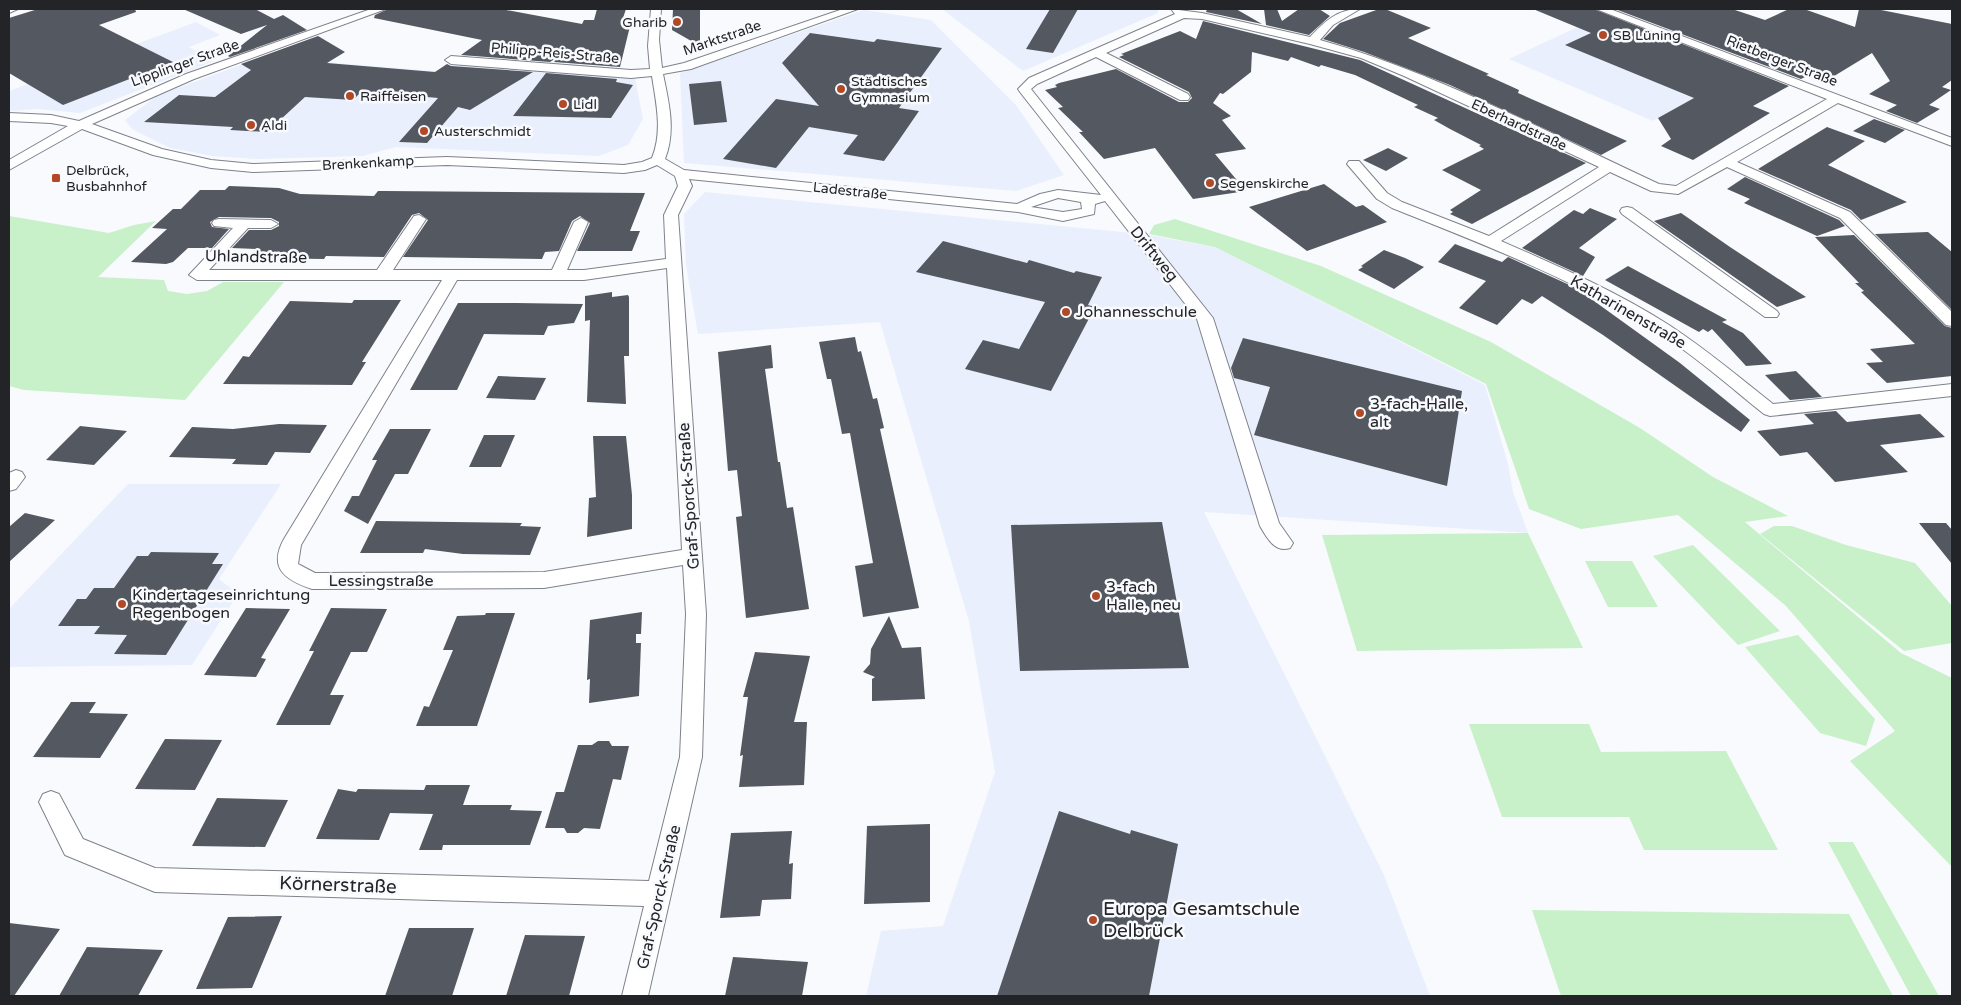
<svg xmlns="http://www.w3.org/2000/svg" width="1961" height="1005" font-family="'Varela Round',sans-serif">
<rect width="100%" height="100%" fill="#f8fafe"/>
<path fill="#eaeffd" d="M942,9H1158V13L1023,71Z
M864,10L931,20L1016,105L1064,175L1016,191L684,163L680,73Z
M1601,16L1743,71L1653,121L1509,59Z
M196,22L220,35L189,47L214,61L80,113L38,109L9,111V91Z
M263,57L446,72L466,63L635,78L643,119L628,145L599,156L396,147L363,156L257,159L213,156L170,148L132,129L125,120L158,95Z
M705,192L1143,234L1215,247L1485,385L1508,464L1513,492L1528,533L1204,512L1384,875L1430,996H866L881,931L943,926L995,772L969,621L880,322L698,334L686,265L684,214Z
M128,484H281L219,579L238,594L192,665L9,667V609Z"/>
<path fill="#c8f1c9" d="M9,216L109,233L134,225L156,221L98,277L164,280L168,291L187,294L207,291L223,282H284L185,400L24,390L9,386Z
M1175,219L1321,266L1491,342L1640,428L1713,477L1788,516L1745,522L1901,653L1952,678V867L1850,761L1895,731L1786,606L1678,515L1581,529L1529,509L1486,384L1215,247L1149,234L1154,225Z
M1774,526H1792L1846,545L1915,563L1952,606V643L1904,651L1760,534Z
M1528,533L1583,648L1357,651L1322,535Z
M1693,545L1780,631L1738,645L1653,556Z
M1585,561H1632L1658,607H1608Z
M1798,635L1875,719L1866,746L1820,733L1745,647Z
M1469,724H1589L1601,752L1726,751L1778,850H1644L1629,817H1502Z
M1828,842H1853L1939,996H1911Z
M1532,910L1849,914L1893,996H1561Z"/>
<path fill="#545860" d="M38,9H135L136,12L99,25L173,62L63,105L9,73V18Z
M183,9H255L274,19L283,15L307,30L230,57L228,56L267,25L241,34Z
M388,9H501L582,24L584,20H594L597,9H626L623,18H632L620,67L554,62L559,56L550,62L461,55L482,40L374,18L375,15Z
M673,9H700V46L672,30Z
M1050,9H1078L1053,53L1026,49Z
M1207,9H1236L1262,24L1206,12Z
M1264,9H1277L1282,21L1299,9H1319L1330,16L1309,35L1266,25Z
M1379,9H1385L1431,28L1408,38L1489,74L1486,75L1519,90L1518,93L1627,141L1601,155L1450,85L1364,52L1323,39L1340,23Z
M1533,9H1594L1789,86L1753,106L1770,113L1693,160L1661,146L1671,139L1658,118L1694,98L1565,45L1591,33Z
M1615,9H1732L1765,20L1789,9H1804L1855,27L1859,9H1876L1952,24V80L1942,87L1951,90L1929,105L1940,109L1917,123L1886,111L1897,105L1869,94L1890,81L1872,53L1826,81L1809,75L1801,79Z
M1203,21L1360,60L1586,163L1472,224L1450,214L1453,212L1450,210L1481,190L1442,170L1484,149L1479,146L1481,145L1450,129L1434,120L1438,118L1414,107L1418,105L1355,75L1321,65L1319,67L1291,57L1288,61L1252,52L1251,72L1223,94L1220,93L1213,103L1231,116L1222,120L1246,149L1215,154L1246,191L1193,199L1155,148L1104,159L1079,132H1083L1058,108L1063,107L1045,90L1057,87L1055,85L1059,83L1116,69L1179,102H1188L1192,98L1189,92L1119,57L1124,55L1121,54L1180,31L1196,39Z
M810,33L874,42L877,39L942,48L899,108L919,111L897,143L884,161L843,154L858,135L809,127L776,168L723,159L776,99L819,106L782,63Z
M318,36L345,52L327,63L435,72L447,64L451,66L533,72L470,110L458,107L427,143L399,142L438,98L362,91L353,100L305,97L267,132L230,130L233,127L144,122L179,95L215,97L251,70L241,64Z
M546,73L617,79L616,82L633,85L611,118L513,116Z
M721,81L727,122L694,125L689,84Z
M1874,119L1905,130L1885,143L1853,131Z
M1827,127L1865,141L1828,165L1907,202L1861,220L1851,210L1758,169Z
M1388,148L1408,158L1386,171L1363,160Z
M1745,177L1839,220L1845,226L1817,236L1744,203L1750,199L1727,189Z
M1324,184L1356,207L1363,205L1387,222L1307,251L1249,207Z
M229,186L279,188L300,194L374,196L378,191H385L645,193L630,231H640L632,251H577L590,223L580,216L572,221L559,251L545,252L542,259L403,257L428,220L419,213L412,215L384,257L326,256L324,259L259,258L249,257L256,249L232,248L249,230H271L279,226V222L271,218L219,217L210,222L212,227L229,229L212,248H188L173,262L166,264L131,262L167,229L152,228L173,209H181L200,190H225Z
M1590,208L1617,219L1579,248L1595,257L1583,276L1522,248L1574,210L1583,214Z
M1681,213L1730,247L1806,297L1777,307L1654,221Z
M1928,232L1952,252V310L1875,234Z
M1854,235L1945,326L1952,328V376L1887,383L1866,363L1883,362L1870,349L1915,344L1861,292L1864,291L1855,283H1859L1815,237Z
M943,241L1027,263L1029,260L1074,273L1076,271L1102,277L1088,305L1095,307L1051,391L965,369L983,340L1019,349L1045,302L916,272Z
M1455,244L1502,262L1508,257L1576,288L1680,363L1750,420L1741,432L1603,335L1542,296L1532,304L1522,299L1497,325L1459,308L1486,281L1438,262Z
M1384,250L1405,258L1424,267L1394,289L1358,270L1363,267L1361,266Z
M1628,266L1727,320L1722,322L1743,333L1772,364L1746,366L1712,329L1708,332L1703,329L1699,332L1605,280Z
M612,292V297L628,295L629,297V356H624L626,404L587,402L590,320L585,321V296Z
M354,300H401L362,362H366L352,385L223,384L243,356L249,357L290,301L352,303Z
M458,303H516L583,304L574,323L548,326L544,335L484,334L457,390H410Z
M855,337L858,352L861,351L873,399L877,398L884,428L880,429L919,608L863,617L855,566L873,563L850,433L842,434L831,379H827L819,342Z
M1243,338L1462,391L1447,486L1254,435L1270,387L1234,378L1231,368Z
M771,345L773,368L765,369L778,462H780L787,508L793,507L809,609L746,618L736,517L742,516L737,470L728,471L718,352Z
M1796,371L1822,397L1790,400L1765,375Z
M498,376L546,378L535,400L486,398Z
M1836,411L1847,422L1920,414L1945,437L1880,445L1908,472L1835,482L1807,452L1780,456L1757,431L1814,424L1804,414Z
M279,424L327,425L310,453L275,452L267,465L232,464L236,459L169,457L192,427L233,429Z
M80,426L127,431L94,465L46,460Z
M390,429H431L408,474H395L368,524L344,511L352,496H359L377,460H372Z
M484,435H515L501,467H469Z
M593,436H626L632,495V529L587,537L589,498L596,497Z
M25,513L55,520L9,562V527Z
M376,521L522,523L520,526L541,527L530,555L463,554L425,549L423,553H360Z
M1162,522L1189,668L1020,671L1011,525Z
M1919,523H1946L1952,530V564Z
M151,552L219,553L212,564H223L166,655L114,654L127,635L94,634L100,626H58L77,599H86L94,588H114L137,556H148Z
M246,608L290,609L261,658L266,659L256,677L204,675Z
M331,608L387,609L367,652H351L330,695H344L330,725H276L314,651H309Z
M642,612L641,634H636V643H641L639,696L589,703L590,679L587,680L590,620Z
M486,613H515L477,726H416L424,706L429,707L453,650H443L457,616L485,615Z
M889,616L902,648L921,647L925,699L872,701V679L875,677L863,672L870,664L871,649Z
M755,652L810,656L794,722H807L804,785L739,787L743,755L740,756L748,697H743Z
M71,702H96L89,713L128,714L100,758L33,757Z
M165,739L222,740L195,790L135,789Z
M598,741H609L612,746H629L621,780L613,779L600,829L584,828L578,833H567L564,828H545L556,792H564L578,745H592Z
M426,785H470L463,805H512L510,810L542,811L530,845H443L442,850H419L433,814L390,813L379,840L316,839L338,789L356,792L358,789L424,790Z
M217,798L288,800L265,847L192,846Z
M1059,811L1130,834L1131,830L1178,844L1149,996H997Z
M930,824V902L864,904L867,826Z
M792,831L789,864L793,863L791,899L762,900L760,916L720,918L731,833Z
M282,916L252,988L196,989L228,917Z
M9,923L60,929L14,996H9Z
M409,928H474L452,996H385Z
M525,935L585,936L569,996H506Z
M87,947L163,950L138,996H59Z
M733,957L808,962L802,996H725Z"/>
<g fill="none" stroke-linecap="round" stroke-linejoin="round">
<g stroke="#7e828b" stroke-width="2">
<path id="street" d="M9,9H18L9,13Z
M371,9H386L194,79L92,124L162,149L211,160L253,164L447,157L624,165L642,162L652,158C663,131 656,103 652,76L631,78L451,64L445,60L451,56L631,70L650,69L648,46L651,9H661L659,40L662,68L684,63L843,9H858L691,69L663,74C669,103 676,131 665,159L684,170L1017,204L1040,194L1058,190L1101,195L1020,92L1018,89L1029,78L1175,14L1171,9L1202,13L1310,37C1325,21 1338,9 1360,9L1333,25L1320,40C1437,73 1549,133 1659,184L1676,186L1827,99L1596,9H1610L1952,138V146L1838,103L1737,162L1850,212L1952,312V326L1946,325L1840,218L1727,167L1678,194L1651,191L1610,172L1501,241C1558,266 1616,291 1669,325C1706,349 1739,377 1773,404L1952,384V396L1770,416L1764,414C1729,386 1694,355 1656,331C1574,279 1482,244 1392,208L1377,199L1347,164L1349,161H1359L1387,193L1402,202L1489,236L1599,167L1404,76L1361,58L1310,44L1202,19L1184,18L1106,53L1188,94L1190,97L1188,100H1180L1096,57L1037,84L1031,89L1213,318L1279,523L1293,543L1290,548C1275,553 1267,538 1260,526L1197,319L1105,201L1095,204L1094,214L1063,221L1018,212L689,179L692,186L678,215L706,614L702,757L648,996H622L644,906L155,892L65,855L39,802L43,794L51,791L59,794L83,839L155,868L649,881L680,757L686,614L683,565L544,588L312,589C285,580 268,568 284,539L442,280H197L189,275L233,228L214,226L212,223L214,220L219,219L271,220L278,224L271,228H248L209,270H377L414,216L419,215L426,219L393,270H552L574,222L581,218L588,222L567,270H584L666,259L664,215L678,186L675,176L657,165L645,170L624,173L447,165L253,172L211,168L153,155L82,129L9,170V160L68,126L51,123L9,121V113L51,115L79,121L186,74ZM1058,198L1081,202L1082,209L1063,212L1031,207ZM667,268L682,550L544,572L315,573L298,564L301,545L457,280H584Z
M1627,207L1632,208L1777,311L1779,314L1777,317H1765L1622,214L1620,211L1622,208Z
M16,470L22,472L25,477L16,489L9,491V473Z"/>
</g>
<use href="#street" fill="#fff" fill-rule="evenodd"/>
</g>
<g fill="#b14927" stroke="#f8fafe" stroke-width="2">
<circle cx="677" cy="22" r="5"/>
<circle cx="1603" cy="35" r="5"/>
<circle cx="841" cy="89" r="5"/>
<circle cx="350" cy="96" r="5"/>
<circle cx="563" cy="104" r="5"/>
<circle cx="251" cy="125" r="5"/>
<circle cx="424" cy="131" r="5"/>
<rect x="51" y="173" width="10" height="10" rx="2.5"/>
<circle cx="1210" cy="183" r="5"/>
<circle cx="1066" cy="312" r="5"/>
<circle cx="1360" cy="413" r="5"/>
<circle cx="1096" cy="596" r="5"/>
<circle cx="122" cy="604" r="5"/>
<circle cx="1093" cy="920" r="5"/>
</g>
<g text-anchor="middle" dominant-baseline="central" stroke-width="5" stroke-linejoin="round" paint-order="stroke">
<g font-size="14" fill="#232428" stroke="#f8fafe" text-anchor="start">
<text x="667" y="22" text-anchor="end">Gharib</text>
<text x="1613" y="35">SB Lüning</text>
<text x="851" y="81">Städtisches<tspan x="851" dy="16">Gymnasium</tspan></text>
<text x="360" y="96">Raiffeisen</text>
<text x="573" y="104">Lidl</text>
<text x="261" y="125">Aldi</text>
<text x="434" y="131">Austerschmidt</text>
<text x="66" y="170">Delbrück,<tspan x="66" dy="16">Busbahnhof</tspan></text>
<text x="1220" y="183">Segenskirche</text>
</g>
<g font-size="14" fill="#232428" stroke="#f8fafe">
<text transform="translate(722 38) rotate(-19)">Marktstraße</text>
<text transform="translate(555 53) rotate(5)">Philipp-Reis-Straße</text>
<text transform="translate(1782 61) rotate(21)">Rietberger Straße</text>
<text transform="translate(185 63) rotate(-20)">Lipplinger Straße</text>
<text transform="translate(1519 125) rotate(25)">Eberhardstraße</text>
<text transform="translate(368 163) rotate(-3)">Brenkenkamp</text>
<text transform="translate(850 191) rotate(6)">Ladestraße</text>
</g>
<g font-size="16" fill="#232428" stroke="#f8fafe">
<text transform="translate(1154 254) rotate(51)">Driftweg</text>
<text transform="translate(256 257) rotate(1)">Uhlandstraße</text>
<text transform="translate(1628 312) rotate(30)">Katharinenstraße</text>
<text transform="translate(689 496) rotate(-94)">Graf-Sporck-Straße</text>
<text x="381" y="581">Lessingstraße</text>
<text transform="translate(659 897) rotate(-77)">Graf-Sporck-Straße</text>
</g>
<g font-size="16" fill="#232428" stroke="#f8fafe" text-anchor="start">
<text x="1076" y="312">Johannesschule</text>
<text x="1370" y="404">3-fach-Halle,<tspan x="1370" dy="18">alt</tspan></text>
<text x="1106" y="587">3-fach<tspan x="1106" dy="18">Halle, neu</tspan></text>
<text x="132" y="595">Kindertageseinrichtung<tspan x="132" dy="18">Regenbogen</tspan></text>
</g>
<g font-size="19" fill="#232428" stroke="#f8fafe">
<text transform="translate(338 885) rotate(2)">Körnerstraße</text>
</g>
<g font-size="19" fill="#232428" stroke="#f8fafe" text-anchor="start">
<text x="1103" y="909">Europa Gesamtschule<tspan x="1103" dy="22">Delbrück</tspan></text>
</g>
</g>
<rect width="1961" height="1005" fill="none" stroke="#232428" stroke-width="20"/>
</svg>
